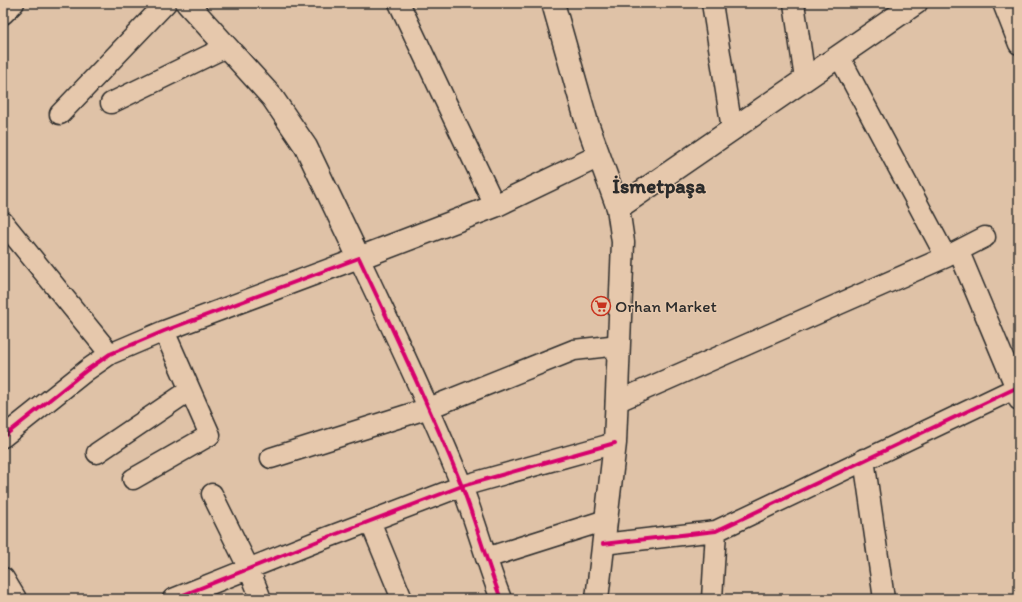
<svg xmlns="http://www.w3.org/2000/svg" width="1022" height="602" font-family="Itim,sans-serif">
<rect width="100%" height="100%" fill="#dfc2a7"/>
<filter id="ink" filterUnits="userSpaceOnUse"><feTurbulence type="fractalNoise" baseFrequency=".025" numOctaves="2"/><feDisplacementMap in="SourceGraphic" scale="8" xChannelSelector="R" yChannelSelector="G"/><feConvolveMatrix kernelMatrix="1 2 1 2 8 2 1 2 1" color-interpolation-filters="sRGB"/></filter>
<g filter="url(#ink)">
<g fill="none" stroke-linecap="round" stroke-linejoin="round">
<g stroke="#2b2b2b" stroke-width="23">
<path id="minor" d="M399,3L495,206
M712,3L732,129
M794,3L805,79
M1003,3L1019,44
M3,14L14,3
M839,56L946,257
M111,103L226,47
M60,114L166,3
M3,222L110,354
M959,252L1016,388L1019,400
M616,402L946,257L985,237
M3,437L87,370L110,354L164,331L359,258C394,333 430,407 461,484C476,522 486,561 501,599
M97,453L190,390
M271,458L429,408L574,350L619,345
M864,459L884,599
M133,479L210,435L164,331
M212,494L249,569L261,599
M370,521L402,599
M603,544L716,531L1016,388
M486,558L606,520
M173,599L318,541L462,486L615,443
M712,599L716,531"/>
</g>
<g stroke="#2b2b2b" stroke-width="25">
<path id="secondary" d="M187,3L272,97L306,147L359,258L495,206L599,156
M553,3L587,123L618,208L623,242L615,443L597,599
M618,208L916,3"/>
</g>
<g stroke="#2b2b2b" stroke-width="25">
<path id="primary" d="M3,579L15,599"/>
</g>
<use href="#minor" stroke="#e6c8ac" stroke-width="20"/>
<use href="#secondary" stroke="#e6c8ac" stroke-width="22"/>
<use href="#primary" stroke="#e6c8ac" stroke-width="22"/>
<g stroke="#e6c8ac" stroke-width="6">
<path id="cycleway" d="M3,437L87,370L110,354L164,331L359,258C394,333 430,407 461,484C476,522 486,561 501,599
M603,544L716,531L1016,388
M173,599L318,541L462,486L615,443"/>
</g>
<use href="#cycleway" stroke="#d6006c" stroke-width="4"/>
</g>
</g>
<defs>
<g id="supermarket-ring" transform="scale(1)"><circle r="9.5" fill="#e6c8ac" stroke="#c8321e" stroke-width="1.5"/><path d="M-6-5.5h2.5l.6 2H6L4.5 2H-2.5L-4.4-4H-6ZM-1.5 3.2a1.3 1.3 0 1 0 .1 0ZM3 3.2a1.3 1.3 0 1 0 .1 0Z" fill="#c8321e"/></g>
</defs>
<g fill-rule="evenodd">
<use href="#supermarket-ring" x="601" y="306"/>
</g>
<g text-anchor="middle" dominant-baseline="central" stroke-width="3" stroke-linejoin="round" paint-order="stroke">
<g font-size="17" fill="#2b2b2b" stroke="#e6c8ac" text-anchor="start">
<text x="615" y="306">Orhan Market</text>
</g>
<g font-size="21" font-weight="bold" fill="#2b2b2b" stroke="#e6c8ac">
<text x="659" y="185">İsmetpaşa</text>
</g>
</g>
<rect width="1022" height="602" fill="none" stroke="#e6c8ac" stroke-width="16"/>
<rect x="8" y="8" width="1006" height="586" fill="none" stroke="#2b2b2b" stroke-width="1.5" filter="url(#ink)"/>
</svg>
